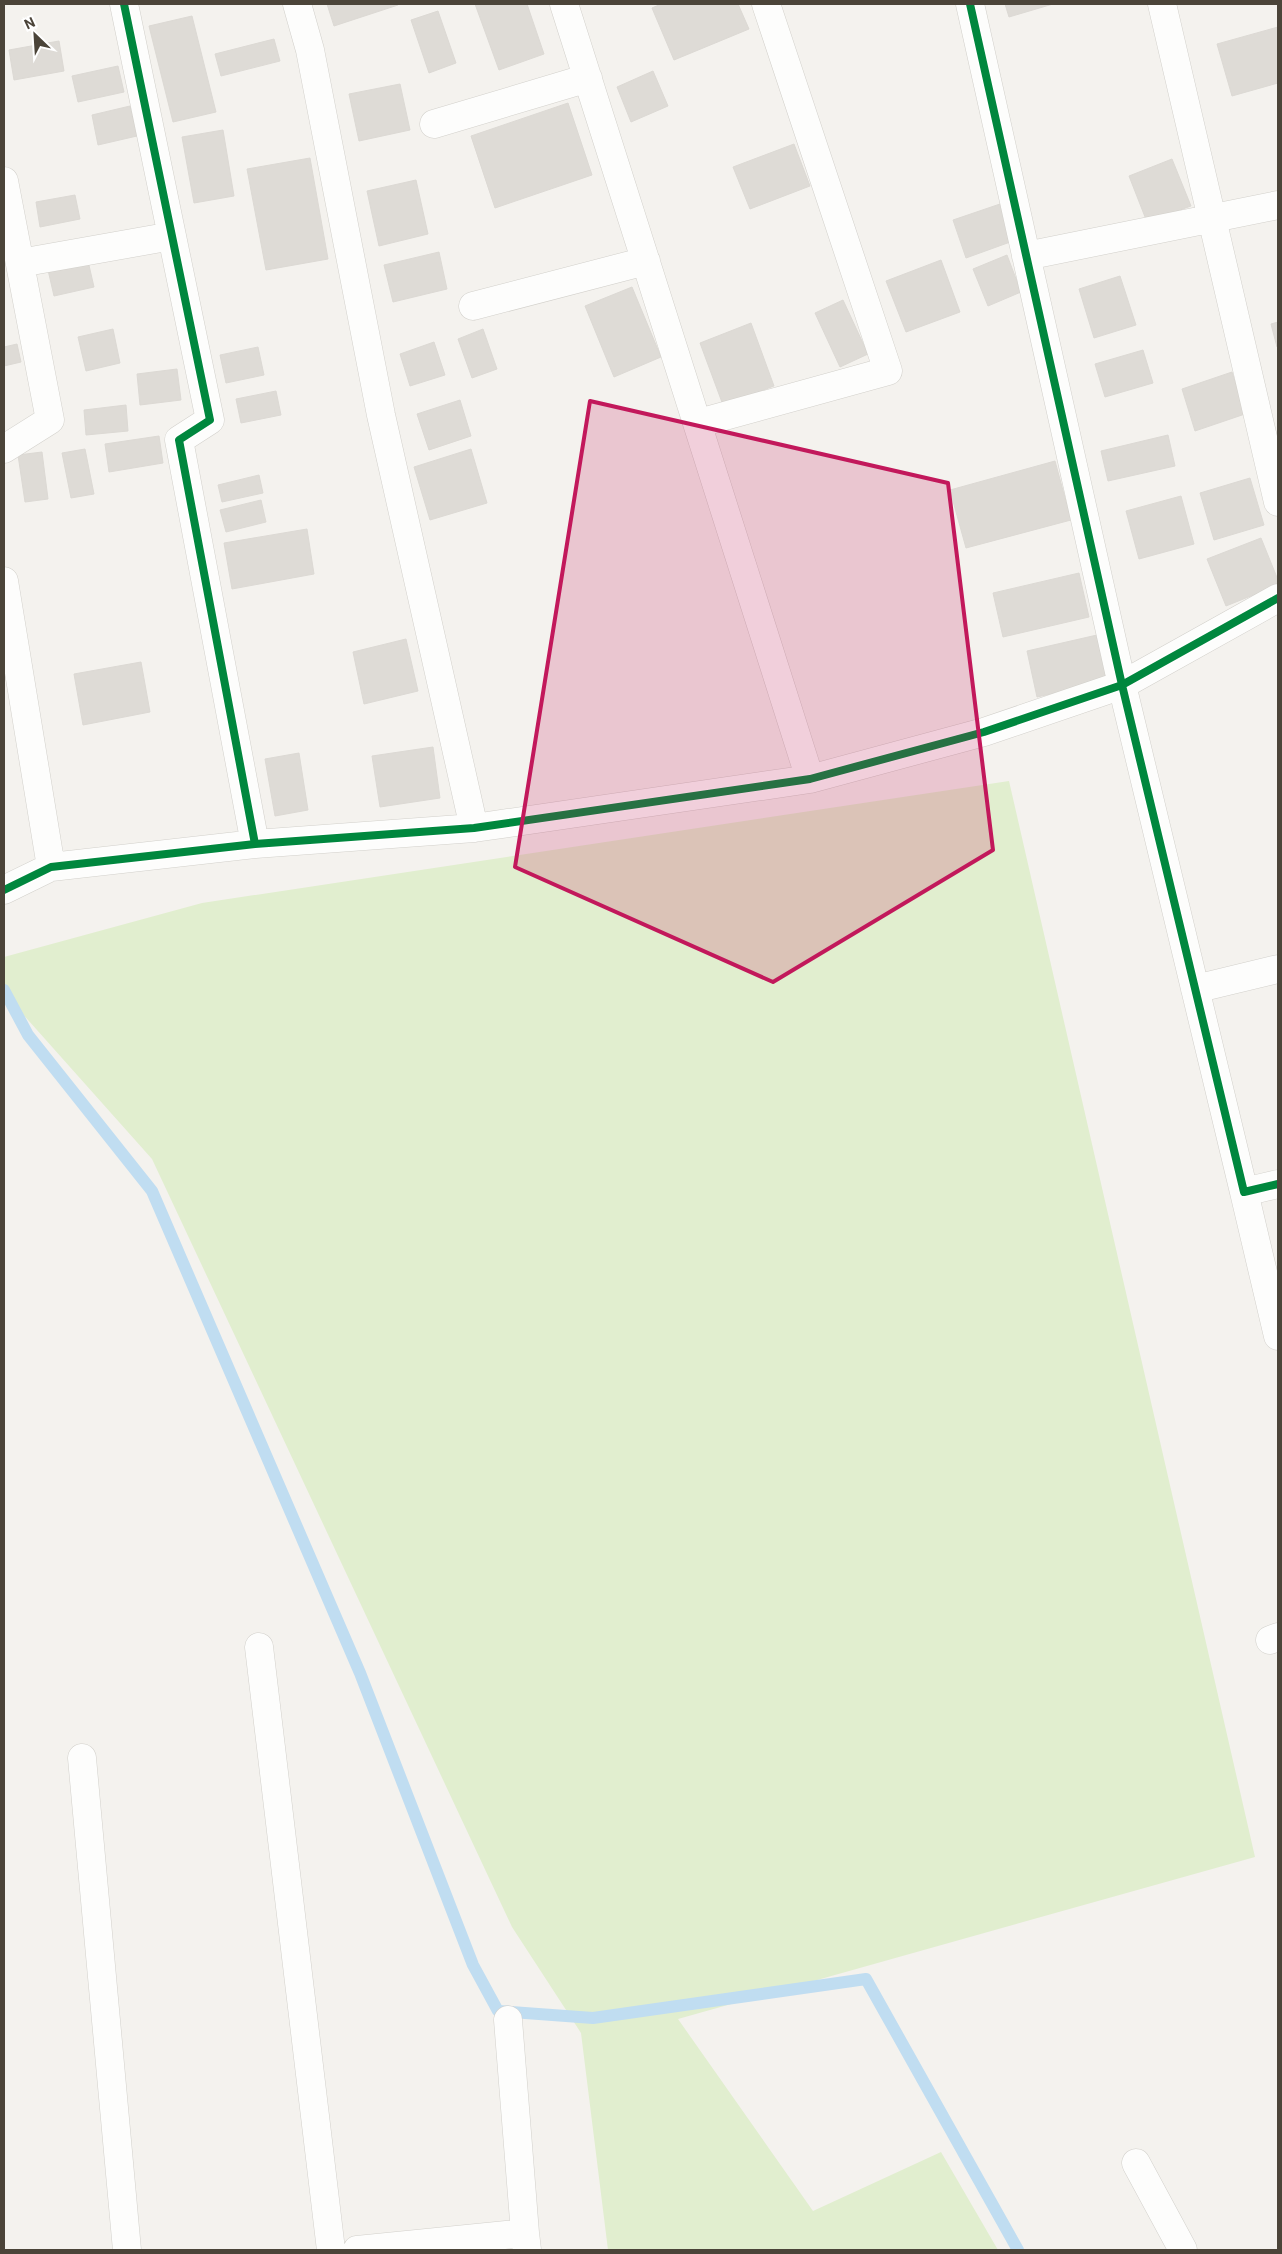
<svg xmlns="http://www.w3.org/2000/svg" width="1282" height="2254" font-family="Roboto,sans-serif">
<rect width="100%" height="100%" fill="#f4f2ee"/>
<path fill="#e1eecf" d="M1009,781L1255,1857L678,2019L813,2211L941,2152L998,2250H608L581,2033L512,1927L152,1159L4,993V957L202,903Z"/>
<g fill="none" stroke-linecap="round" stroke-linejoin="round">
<path stroke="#c0ddf1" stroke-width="12" d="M4,990L28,1035L152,1191L360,1673L473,1965L498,2011L593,2018L866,1979L1018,2250"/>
</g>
<path fill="#dedbd6" stroke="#dcd9d4" d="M327,4H398V5L334,26Z
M475,4H527L544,54L499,70Z
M661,4H738L749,29L674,60L652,8Z
M1005,4H1053L1009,17Z
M438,11L456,63L429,73L411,20Z
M192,16L216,112L173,122L149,26Z
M1278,27V83L1232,96L1217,44Z
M274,39L280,61L221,76L215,54Z
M59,41L64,71L14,80L9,50Z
M118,66L124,92L78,102L72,76Z
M653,71L668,106L631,122L617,87Z
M400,84L410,130L359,141L349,94Z
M568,103L592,175L495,208L471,136Z
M130,106L137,136L98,145L92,115Z
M223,130L234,196L194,203L182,137Z
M794,144L810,186L750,209L733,167Z
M310,158L328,259L266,270L247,169Z
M1172,159L1191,206L1147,222L1129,176Z
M416,180L428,234L379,246L367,191Z
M75,195L80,219L40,227L36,202Z
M1000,204L1013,241L966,258L953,220Z
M439,252L447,289L393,302L384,265Z
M1007,255L1021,292L988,306L973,269Z
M941,260L960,312L906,332L886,281Z
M88,261L94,287L54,296L48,270Z
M1120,276L1136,325L1094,338L1079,289Z
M632,287L661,357L614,377L585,306Z
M843,300L868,354L840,367L815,313Z
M1278,322V347H1277L1271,324Z
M751,323L774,386L723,405L700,343Z
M113,329L120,363L86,371L78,337Z
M483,329L497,369L472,378L458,339Z
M434,342L445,375L410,386L400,354Z
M17,344L21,362L4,366V347Z
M258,347L264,375L226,383L220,355Z
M1143,350L1153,383L1105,397L1095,364Z
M177,369L181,400L140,405L137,374Z
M1232,372L1245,414L1195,431L1182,389Z
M276,391L281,415L241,423L236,399Z
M460,400L471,436L429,450L417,414Z
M126,405L128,431L86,435L84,410Z
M1168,435L1175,466L1108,481L1101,451Z
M159,436L163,463L109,472L105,444Z
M85,449L94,494L71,498L62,453Z
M471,449L487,503L430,520L414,467Z
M42,452L48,499L25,502L18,455Z
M1055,461L1071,520L966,548L950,490Z
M259,475L263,493L222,502L218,485Z
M1250,478L1264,525L1214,540L1200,493Z
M1181,496L1194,544L1139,559L1126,511Z
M261,500L266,522L226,532L220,510Z
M307,529L314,574L232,589L224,543Z
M1261,538L1278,580V585L1226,606L1207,559Z
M1079,573L1089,617L1003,637L993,593Z
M1097,635L1108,681L1037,697L1027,651Z
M406,639L418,691L364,704L353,652Z
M141,662L150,712L83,725L74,674Z
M433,747L440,798L380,807L372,756Z
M299,753L308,810L275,816L265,759Z"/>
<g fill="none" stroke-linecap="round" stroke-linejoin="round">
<g stroke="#d2d0cb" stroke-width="29">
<path id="minor" d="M124,4L210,420L179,440L255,844
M297,4L310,50L381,415L474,828
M564,4L810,779
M970,4L1122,685L1244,1192L1278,1184
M1162,4L1278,502
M434,124L588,78
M4,181L50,420L4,449
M1026,256L1278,205
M20,263L172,236
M473,306L646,261
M699,423L888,371L766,4
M4,581L51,867
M4,890L51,867L255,844L474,828L810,779L984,732L1122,685L1278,598
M1195,989L1278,969
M1244,1192L1278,1336
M1270,1640L1278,1637
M259,1647L331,2250
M82,1758L127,2250
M508,2020L525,2233
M1136,2163L1183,2250
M357,2250L525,2233L527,2250"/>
</g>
<use href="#minor" stroke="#fdfdfc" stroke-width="28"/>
<g stroke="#fff" stroke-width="11">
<path id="cycleway" d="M124,4L210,420L179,440L255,844
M970,4L1122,685L1244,1192L1278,1184
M4,890L51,867L255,844L474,828L810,779L984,732L1122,685L1278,598"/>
</g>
<use href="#cycleway" stroke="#00873e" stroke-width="8"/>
</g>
<path fill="#c2185b" fill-opacity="0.2" stroke="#c2185b" stroke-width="4" stroke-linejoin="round" d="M590,401L948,483L993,850L773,982L515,867Z"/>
<rect width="1282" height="2254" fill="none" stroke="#4b4439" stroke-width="10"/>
<g transform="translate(35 35) rotate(335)" stroke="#ffffff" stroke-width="4" paint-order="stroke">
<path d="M0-4L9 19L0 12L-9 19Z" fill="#4b4439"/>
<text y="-8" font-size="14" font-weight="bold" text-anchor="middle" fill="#4b4439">N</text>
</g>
</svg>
